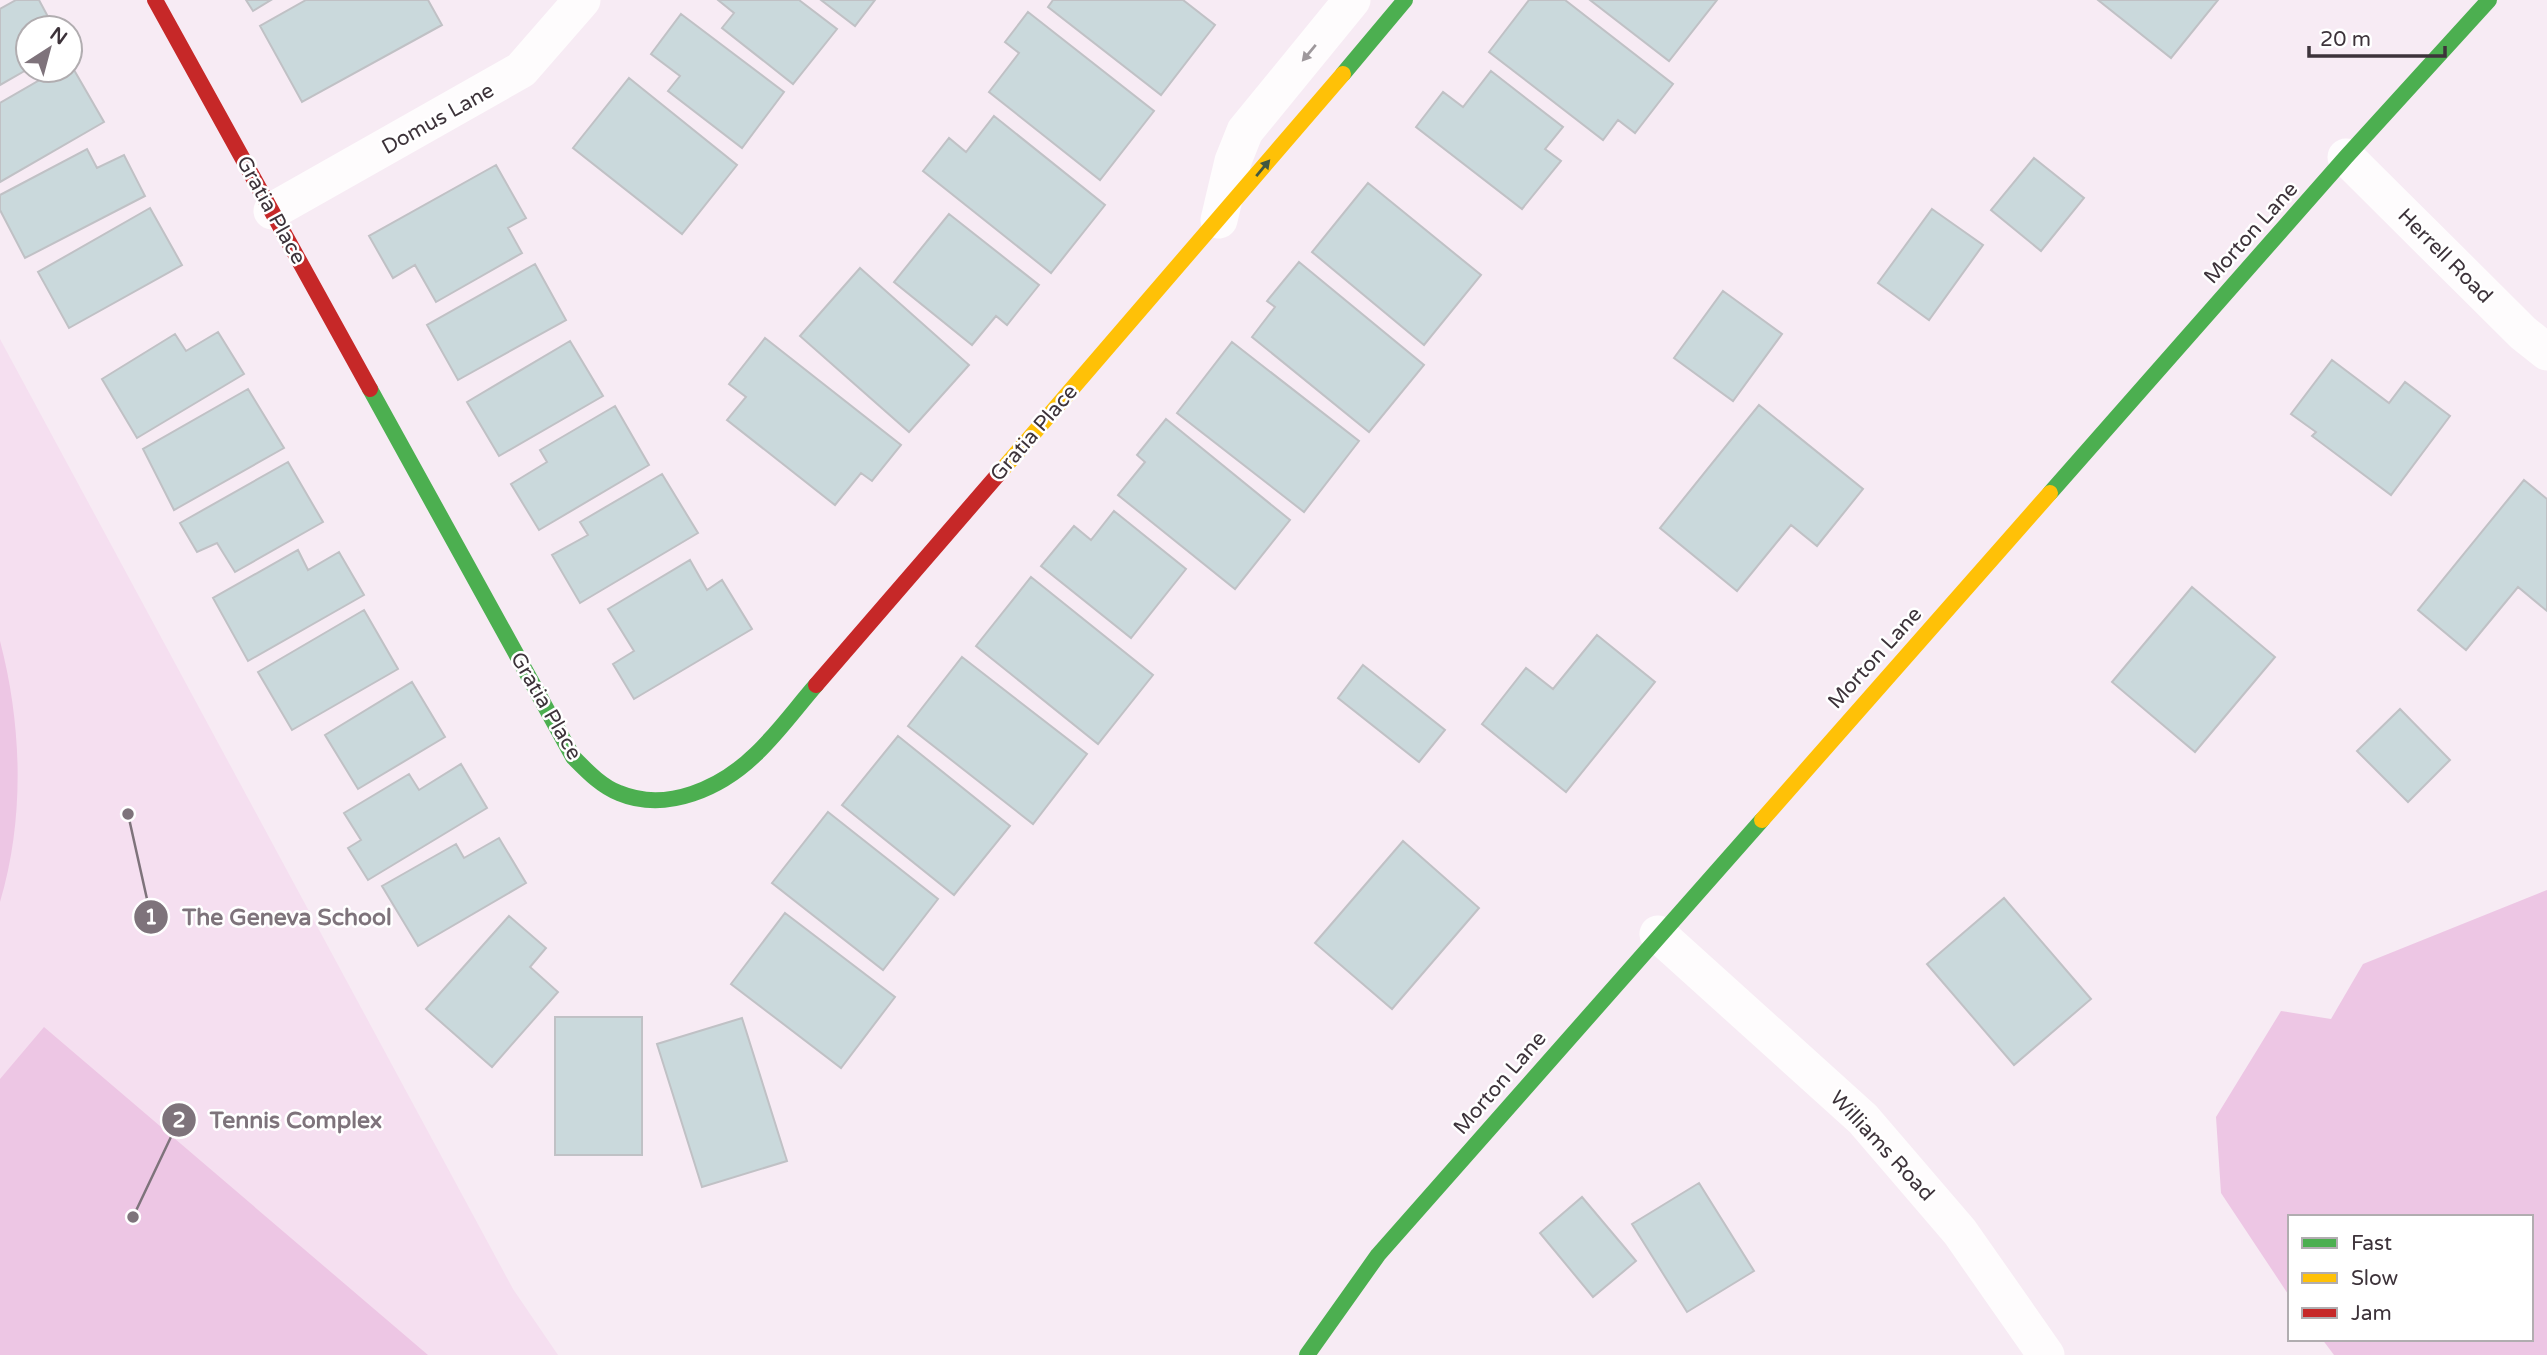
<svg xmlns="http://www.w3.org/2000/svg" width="2547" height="1355" font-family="'Varela Round',sans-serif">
<rect width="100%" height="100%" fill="#f7ebf4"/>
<path fill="#f5dff0" d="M0,339L513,1289L558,1355H0Z"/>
<path fill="#edc6e4" d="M0,641C22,725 25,818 0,902Z
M2547,890V1355H2334L2322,1339H2531V1217H2290V1297L2221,1193L2216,1117L2281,1011L2331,1019L2363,964Z
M44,1027L428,1355H0V1079Z"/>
<path fill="#cad9dc" stroke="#c0c1c5" stroke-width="2" d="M16,0H39L54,28H28V69L0,85V9Z
M246,0H271L253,11Z
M306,0H428L442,25L302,102L260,26Z
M718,0H799L837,29L793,84L722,28L734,13Z
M821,0H875L855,26Z
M1053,0H1183L1215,25L1161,95L1048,7Z
M1529,0H1565L1673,84L1635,133L1618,120L1603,140L1489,52Z
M1590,0H1717L1669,61Z
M2098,0H2218L2171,58Z
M1028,12L1154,111L1100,180L989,92L1019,53L1005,42Z
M681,14L784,92L742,148L668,91L680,76L651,54Z
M70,63L104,122L0,182V103L57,70H70Z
M1491,71L1563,127L1545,149L1561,161L1522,209L1416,127L1443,92L1463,107Z
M629,78L737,165L682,234L573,148Z
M994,116L1105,205L1051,273L923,171L949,138L966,152Z
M87,149L97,168L124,155L145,196L25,258L0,210V195Z
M2034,158L2084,198L2041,251L1991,210Z
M496,165L526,218L508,228L522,253L436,302L415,265L393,278L369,236Z
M1368,183L1481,275L1424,345L1312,252Z
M150,208L182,265L69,328L38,272Z
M1932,209L1983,245L1929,320L1878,283Z
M949,214L1039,285L1007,325L996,316L972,345L894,282Z
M1299,262L1424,365L1369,432L1252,337L1275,307L1267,301Z
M535,264L566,320L458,380L427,325Z
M860,268L969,365L909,432L800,336Z
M1723,291L1782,334L1733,401L1674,358Z
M218,332L244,374L137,438L102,379L175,334L186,351Z
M765,338L901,445L872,481L861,473L835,505L727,420L746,397L729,384Z
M570,341L603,396L499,456L467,402Z
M1232,342L1359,441L1304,512L1177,413Z
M2332,360L2389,403L2405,382L2450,416L2391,495L2312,436L2316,432L2291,414Z
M248,389L284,448L174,510L143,449Z
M1759,405L1863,489L1817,546L1791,525L1737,591L1660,528Z
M615,406L649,465L539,530L511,484L547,462L540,450Z
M1166,419L1290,520L1235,589L1118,495L1145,462L1137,455Z
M288,462L323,522L235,572L217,543L197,552L180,523Z
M662,474L698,533L580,603L552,555L588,535L580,522Z
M2524,480L2547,499V611L2518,587L2466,650L2418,610Z
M1114,511L1186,569L1131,638L1041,566L1074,526L1091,540Z
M298,550L308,570L339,552L364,595L248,661L213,598Z
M690,560L707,590L722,580L752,629L634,699L613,664L634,651L608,609Z
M1031,577L1153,675L1098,744L976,646Z
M2192,587L2275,657L2195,752L2112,682Z
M364,610L398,669L292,730L258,672Z
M1597,635L1655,682L1566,792L1482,724L1526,668L1553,689Z
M962,657L1087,754L1033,824L908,726Z
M1363,665L1445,730L1419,762L1338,698Z
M412,682L445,737L358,789L325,735Z
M2400,709L2450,760L2408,802L2357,751Z
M898,736L1010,826L954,895L842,805Z
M461,764L487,808L368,880L348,848L361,840L344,813L409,774L419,790Z
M828,812L938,899L883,970L772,883Z
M499,838L526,883L418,946L382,886L456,844L464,858Z
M1403,841L1479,908L1392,1009L1315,943Z
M2004,898L2091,999L2014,1065L1927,964Z
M785,913L895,997L841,1068L731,984Z
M509,916L546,948L530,967L558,992L492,1067L426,1009Z
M555,1017H642V1155H555Z
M742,1018L787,1161L702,1187L657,1044Z
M1699,1183L1754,1271L1687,1312L1632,1224Z
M1582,1197L1636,1261L1593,1297L1540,1233Z"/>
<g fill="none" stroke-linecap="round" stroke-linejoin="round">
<path stroke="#fefcfd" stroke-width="37" d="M2346,157L2523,333L2547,352
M272,211L521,70L582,0
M1219,220L1233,161L1245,131L1352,0
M1658,934L1863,1119L1960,1232L2046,1355"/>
<path stroke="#4caf50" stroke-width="16" d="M1343,74L1405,0
M370,389L573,757C587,771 601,786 619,793C667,813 721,788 756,754C778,733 796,708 816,685
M2050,493L2346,157L2489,0
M1307,1355L1378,1255L1762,820"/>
<path stroke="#ffc107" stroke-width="16" d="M1002,470L1343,74
M1762,820L2050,493"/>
<path stroke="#c62828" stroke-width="16" d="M155,0L370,389
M816,685L1002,470"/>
</g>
<defs><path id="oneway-solid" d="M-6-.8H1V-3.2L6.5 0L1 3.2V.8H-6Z" transform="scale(1.75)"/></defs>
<use fill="#9e989c" href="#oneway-solid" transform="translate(1309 53) rotate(130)"/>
<use fill="#425841" href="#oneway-solid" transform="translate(1263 168) rotate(-50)"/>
<g text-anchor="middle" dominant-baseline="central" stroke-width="5" stroke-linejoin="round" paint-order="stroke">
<g font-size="21" fill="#3d333a" stroke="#fff">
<text transform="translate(438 119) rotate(-29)">Domus Lane</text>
<text transform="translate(271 210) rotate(61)">Gratia Place</text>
<text transform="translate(2251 233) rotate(-48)">Morton Lane</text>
<text transform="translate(2445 256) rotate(45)">Herrell Road</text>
<text transform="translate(1034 433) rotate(-49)">Gratia Place</text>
<text transform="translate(1875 658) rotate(-48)">Morton Lane</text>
<text transform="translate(546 706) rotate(60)">Gratia Place</text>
<text transform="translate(1500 1083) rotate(-49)">Morton Lane</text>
<text transform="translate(1882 1146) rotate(47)">Williams Road</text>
</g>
</g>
<path fill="none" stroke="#7e737b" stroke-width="2.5" d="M128 814L151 917M133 1217L179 1120"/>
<g fill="#7e737b" stroke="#fff" stroke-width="2.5">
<circle cx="128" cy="814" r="7"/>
<circle cx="133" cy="1217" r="7"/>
<circle cx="151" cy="917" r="18"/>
<circle cx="179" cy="1120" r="18"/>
</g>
<g font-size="21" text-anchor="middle" font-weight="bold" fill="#fff">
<text x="151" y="924">1</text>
<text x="179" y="1127">2</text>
</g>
<g font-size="23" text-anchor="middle" font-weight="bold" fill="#7e737b" stroke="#fff" stroke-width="5" stroke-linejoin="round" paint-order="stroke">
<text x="287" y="925">The Geneva School</text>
<text x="296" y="1128">Tennis Complex</text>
</g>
<rect x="2288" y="1215" width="245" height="126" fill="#ffffff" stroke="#b1adb0" stroke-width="2"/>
<rect x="2302" y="1238" width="35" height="10" fill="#4caf50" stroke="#b1adb0" stroke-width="2"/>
<text x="2351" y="1250" font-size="21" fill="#3d333a">Fast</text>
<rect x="2302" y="1273" width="35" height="10" fill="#ffc107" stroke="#b1adb0" stroke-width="2"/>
<text x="2351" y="1285" font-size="21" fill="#3d333a">Slow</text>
<rect x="2302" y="1308" width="35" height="10" fill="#c62828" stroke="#b1adb0" stroke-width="2"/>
<text x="2351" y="1320" font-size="21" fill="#3d333a">Jam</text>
<g transform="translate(49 49) rotate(36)"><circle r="33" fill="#ffffff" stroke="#b1adb0" stroke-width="2"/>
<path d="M0-5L12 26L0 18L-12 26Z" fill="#7e737b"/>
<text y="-10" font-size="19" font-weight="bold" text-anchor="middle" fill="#3d333a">N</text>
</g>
<path d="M2309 46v10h136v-10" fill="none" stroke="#3d333a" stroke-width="3.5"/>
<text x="2320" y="46" font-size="21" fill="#3d333a" stroke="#ffffff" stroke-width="5" paint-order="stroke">20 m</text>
</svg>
